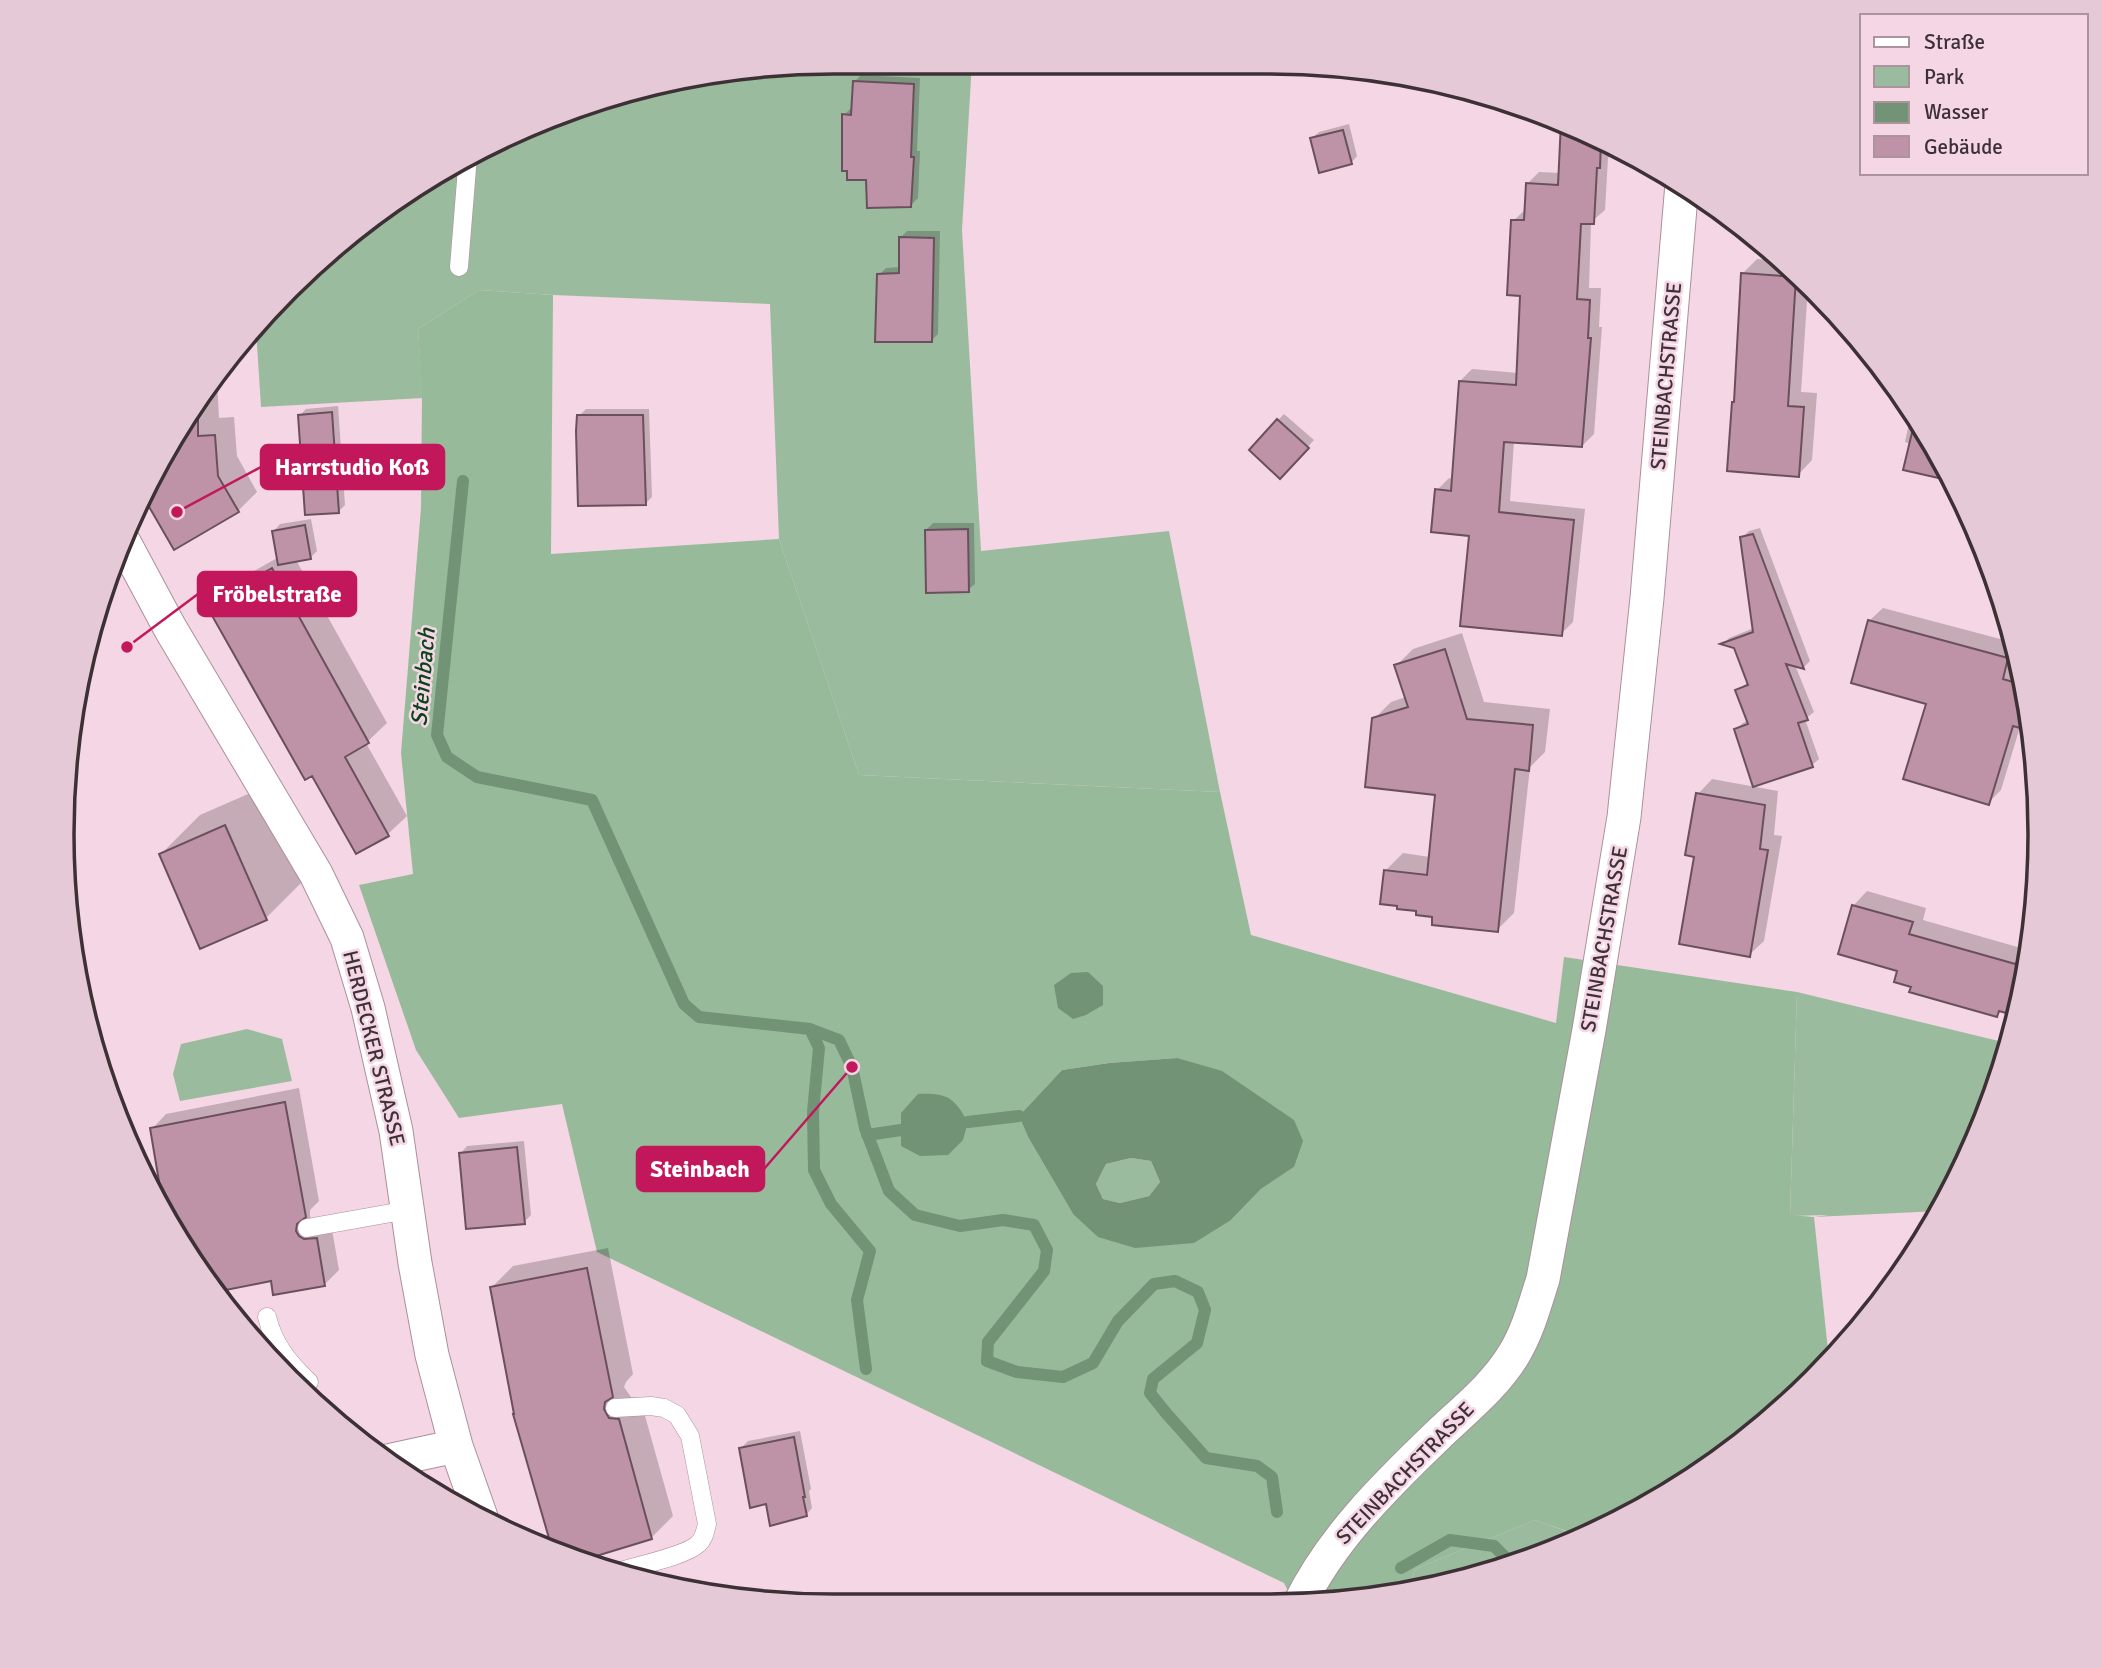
<svg xmlns="http://www.w3.org/2000/svg" width="2102" height="1668" font-family="Signika,sans-serif">
<rect width="100%" height="100%" fill="#f5d6e4"/>
<path fill="#9bbb9f" d="M834,61L972,62L962,230L981,551L1169,531L1220,792L859,775L779,539L770,304L553,295L479,290L418,329L423,398L261,407L256,329L288,287L448,165L634,87Z
M1797,992L2011,1044L1961,1176L1939,1211L1814,1217L1828,1215L1790,1216Z
M247,1029L282,1039L292,1081L180,1101L173,1074L181,1044Z
M1131,1158L1151,1161L1160,1182L1149,1196L1120,1203L1103,1199L1096,1184L1106,1164Z
M1535,1520L1577,1535L1468,1580L1407,1591L1415,1569Z"/>
<path fill="#97ba9b" fill-rule="evenodd" d="M479,290L553,295L551,554L779,539L859,775L1220,792L1251,935L1556,1023L1564,957L1797,992L1790,1215L1814,1217L1829,1360L1777,1415L1654,1503L1578,1535L1535,1520L1415,1569L1407,1591L1319,1605H1295L1284,1583L597,1252L562,1104L459,1118L416,1050L359,885L413,874L401,753L421,508L422,394L418,329ZM1177,1058L1294,1167L1261,1189L1231,1220L1073,1214L1028,1137L1019,1116L1062,1070L1109,1063Z"/>
<path fill="#729375" fill-rule="evenodd" d="M1088,972L1103,986V1005L1086,1015L1073,1019L1058,1008L1054,985L1071,973Z
M1177,1058L1222,1071L1294,1120L1303,1141L1294,1167L1261,1189L1231,1220L1194,1243L1135,1248L1098,1237L1073,1214L1028,1137L1019,1116L1062,1070L1109,1063ZM1131,1158L1151,1161L1160,1182L1149,1196L1120,1203L1103,1199L1096,1184L1106,1164Z
M918,1094C948,1093 953,1097 968,1122L963,1140L948,1155L920,1156L901,1146V1113Z"/>
<path fill="#0003" d="M861,75L920,78L917,151H920L918,198L911,205L867,178L844,115L851,108H853L854,82Z
M1563,123L1612,145L1611,155L1608,158L1605,210L1591,222L1589,288H1601L1599,327H1602L1594,434L1582,446L1514,441L1510,501L1585,509L1573,622L1561,634L1470,534L1437,490L1449,478L1454,479L1460,381L1472,369L1518,373L1522,295L1513,221L1526,209L1527,184L1539,172L1561,173Z
M1349,124L1357,156L1351,163L1312,138L1319,132Z
M907,231H940L938,334L931,341L879,275L886,268L900,267V238Z
M1757,259L1785,261L1808,286L1801,392L1817,393L1812,460L1798,475L1736,401L1742,274Z
M217,380L219,418L234,417L237,456L257,492L238,511L174,548L145,496L165,447Z
M338,406L345,505L338,512L300,415L306,409Z
M586,409H649L652,497L646,503L579,416Z
M1912,409L1937,448L1952,479L1905,468L1911,444L1905,442Z
M1284,414L1314,440L1287,470L1278,420Z
M311,519L317,551L310,558L296,560L387,723L366,743L407,816L388,834L357,852L312,773L208,605L227,586L279,557L274,531L280,524Z
M933,523H974L975,584L968,590L926,530Z
M1760,528L1810,661L1804,667L1795,665L1814,712L1805,719L1819,759L1812,765L1736,729L1743,723L1748,720L1737,691L1748,682L1735,647L1723,644L1729,638L1754,628L1742,538L1749,531Z
M1883,608L2004,640L2014,646L2017,658L2014,667L2019,668L2032,725L2020,727L2001,790L1988,803L1928,703L1853,682L1870,620Z
M90,628V673L82,679L88,634Z
M1462,633L1484,702L1550,709L1545,752L1530,767L1514,913L1497,930L1418,910L1386,870L1403,853L1430,857L1437,794L1374,719L1391,702L1406,697L1396,666L1413,649Z
M1712,779L1778,791L1774,835L1782,836L1764,941L1749,955L1696,855L1698,794Z
M264,787L305,879L266,918L161,854L200,815Z
M1867,891L1926,908L1923,920L2028,950L2019,1007L2013,1013L2002,1010L1997,1015L1913,986L1899,970L1853,906Z
M299,1088L319,1201L310,1210V1216L313,1222L331,1224L339,1270L325,1284L272,1278H206L165,1220L159,1207L165,1202L152,1129L166,1114Z
M524,1141L531,1215L524,1222L461,1153L467,1146Z
M1928,1229L1915,1250L1912,1238L1919,1231Z
M608,1248L633,1374L626,1382L624,1387L631,1397L640,1398L673,1516L651,1538L577,1560L555,1553L515,1414L491,1288L513,1266Z
M800,1431L811,1489L809,1491L812,1508L806,1515L767,1502L741,1448L748,1441Z
M1112,1593L1133,1606H1099Z
M1158,1600L1167,1606H1137Z"/>
<g fill="none" stroke-linecap="round" stroke-linejoin="round">
<path stroke="#729375" stroke-width="12" d="M463,481L437,735L447,757L477,777L592,800L684,1004L699,1017L810,1029L839,1040L852,1067L865,1128L889,1191L915,1215L960,1226L1003,1220L1034,1225L1047,1250L1044,1271L988,1342L987,1361L1017,1372L1063,1377L1093,1363L1118,1321L1154,1284L1175,1281L1198,1292L1205,1310L1197,1343L1153,1379L1150,1393L1166,1413L1206,1458L1257,1466L1272,1477L1277,1512
M810,1029L819,1048L813,1112L814,1170L831,1204L870,1251L857,1300L866,1369
M968,1122L1019,1116
M867,1135L901,1130
M1401,1568L1450,1540L1494,1546L1511,1563"/>
</g>
<path fill="#be93a7" stroke="#6a505d" stroke-width="2" d="M853,81L914,84L911,157H914L911,207L867,208L866,180H847V171H842V114L851,115Z
M1561,122L1601,141L1600,168H1597L1594,224H1581L1577,299L1590,300L1588,338H1591L1582,447L1504,442L1499,512L1574,520L1562,636L1460,626L1469,536L1431,532L1435,489L1451,491L1459,381L1516,385L1520,296L1507,295L1511,220H1524L1526,183L1558,185Z
M1343,130L1352,164L1319,173L1310,138Z
M899,237L934,238L932,342H875L877,274L899,273Z
M1741,273L1796,277L1788,406L1804,407L1799,477L1727,471L1732,402H1734Z
M198,405V436L215,435L218,476L239,512L174,550L144,498L165,447Z
M332,412L339,513L305,515L298,415Z
M577,415H643L646,505L578,506L576,431Z
M1916,416L1937,448L1952,481L1903,470Z
M1277,419L1309,448L1280,479L1249,450Z
M305,525L311,559L278,565L272,531Z
M968,529L969,592L926,593L925,530Z
M1753,534L1804,669L1786,664L1808,720L1798,723L1813,767L1753,787L1734,729L1748,724L1735,690L1748,685L1734,648L1720,644L1753,632L1740,537Z
M272,568L369,743L345,757L389,836L356,854L312,776L305,780L206,605Z
M1868,620L2008,658L2003,679L2023,685L2034,732L2013,726L1989,805L1903,779L1926,704L1851,683Z
M1445,649L1467,719L1533,725L1529,771L1515,769L1498,932L1432,925V917L1416,915V911L1397,909V906L1380,904L1384,870L1427,875L1435,795L1365,787L1372,718L1408,707L1394,665Z
M1696,793L1765,805L1760,849L1768,850L1750,957L1679,944L1694,857L1685,855Z
M225,825L267,920L200,949L159,854Z
M1852,905L1913,922L1909,934L2026,967L2013,1015L1999,1011L1997,1017L1909,992L1911,987L1894,982L1897,971L1838,954Z
M285,1102L306,1217L297,1224L296,1231L299,1236L304,1239L317,1238L325,1286L273,1295L271,1281L216,1292L166,1223L150,1128Z
M517,1147L525,1224L466,1229L459,1153Z
M587,1268L613,1397L605,1402L604,1409L609,1418L619,1419L652,1539L580,1561L553,1552L513,1414H514L490,1287Z
M794,1437L805,1497H803L807,1516L770,1526L766,1504L750,1508L739,1448Z"/>
<g fill="none" stroke-linecap="round" stroke-linejoin="round">
<g stroke="#ac8f9c" stroke-width="19">
<path id="lane" d="M459,267L468,156
M307,1228L408,1210
M267,1317C274,1345 289,1363 309,1382
M615,1408L651,1406L664,1408L677,1415L690,1436L707,1524C705,1532 704,1539 698,1544C686,1556 635,1566 617,1572"/>
</g>
<g stroke="#ac8f9c" stroke-width="35">
<path id="street" d="M125,544L170,628L316,874L347,938L368,1008L396,1131L415,1263L432,1355L456,1446L481,1517
M387,1461L456,1446
M1299,1605C1331,1539 1385,1486 1437,1436C1464,1410 1495,1386 1514,1354C1528,1331 1535,1304 1543,1279L1589,1030L1624,817L1647,598L1682,184"/>
</g>
<use href="#lane" stroke="#fff" stroke-width="18"/>
<use href="#street" stroke="#fff" stroke-width="33"/>
</g>
<g text-anchor="middle" dominant-baseline="central" stroke-width="5" stroke-linejoin="round" paint-order="stroke">
<g font-size="21" fill="#3d3136" stroke="#f5d6e4">
<text transform="translate(1666 376) rotate(-85)">STEINBACHSTRASSE</text>
<text transform="translate(1604 939) rotate(-80)">STEINBACHSTRASSE</text>
<text transform="translate(374 1048) rotate(76)">HERDECKER STRASSE</text>
<text transform="translate(1405 1473) rotate(-46)">STEINBACHSTRASSE</text>
</g>
<g font-size="23" font-style="italic" fill="#0c431a" stroke="#f5d6e4">
<text transform="translate(423 677) rotate(-85)">Steinbach</text>
</g>
</g>
<path d="M0 0H2102V1668H0ZM834 74H1268A760 760 0 0 1 2028 834V834A760 760 0 0 1 1268 1594H834A760 760 0 0 1 74 834V834A760 760 0 0 1 834 74Z" fill="#e6c9d6" fill-rule="evenodd"/>
<path fill="none" stroke="#3d3136" stroke-width="3.5" d="M834 74H1268A760 760 0 0 1 2028 834V834A760 760 0 0 1 1268 1594H834A760 760 0 0 1 74 834V834A760 760 0 0 1 834 74Z"/>
<path fill="none" stroke="#c2185b" stroke-width="2.5" d="M177 512L261 467M127 647L198 594M852 1067L764 1169"/>
<g fill="#c2185b" stroke="#f5d6e4" stroke-width="2.5">
<circle cx="177" cy="512" r="7"/>
<circle cx="127" cy="647" r="7"/>
<circle cx="852" cy="1067" r="7"/>
</g>
<g fill="#c2185b" stroke="#c2185b" stroke-width="2.5">
<rect x="261" y="445" width="183" height="44" rx="7"/>
<rect x="198" y="572" width="158" height="44" rx="7"/>
<rect x="637" y="1147" width="127" height="44" rx="7"/>
</g>
<g font-size="23" text-anchor="middle" font-weight="bold" fill="#fff">
<text x="352" y="475">Harrstudio Koß</text>
<text x="277" y="602">Fröbelstraße</text>
<text x="700" y="1177">Steinbach</text>
</g>
<rect x="1860" y="14" width="228" height="161" fill="#f5d6e4" stroke="#ab949e" stroke-width="2"/>
<rect x="1874" y="37" width="35" height="10" fill="#ffffff" stroke="#ab949e" stroke-width="2"/>
<text x="1924" y="49" font-size="21" fill="#3d3136">Straße</text>
<rect x="1874" y="66" width="35" height="21" fill="#9bbb9f" stroke="#ab949e" stroke-width="2"/>
<text x="1924" y="84" font-size="21" fill="#3d3136">Park</text>
<rect x="1874" y="102" width="35" height="21" fill="#729375" stroke="#ab949e" stroke-width="2"/>
<text x="1924" y="119" font-size="21" fill="#3d3136">Wasser</text>
<rect x="1874" y="136" width="35" height="21" fill="#be93a7" stroke="#ab949e" stroke-width="2"/>
<text x="1924" y="154" font-size="21" fill="#3d3136">Gebäude</text>
</svg>
